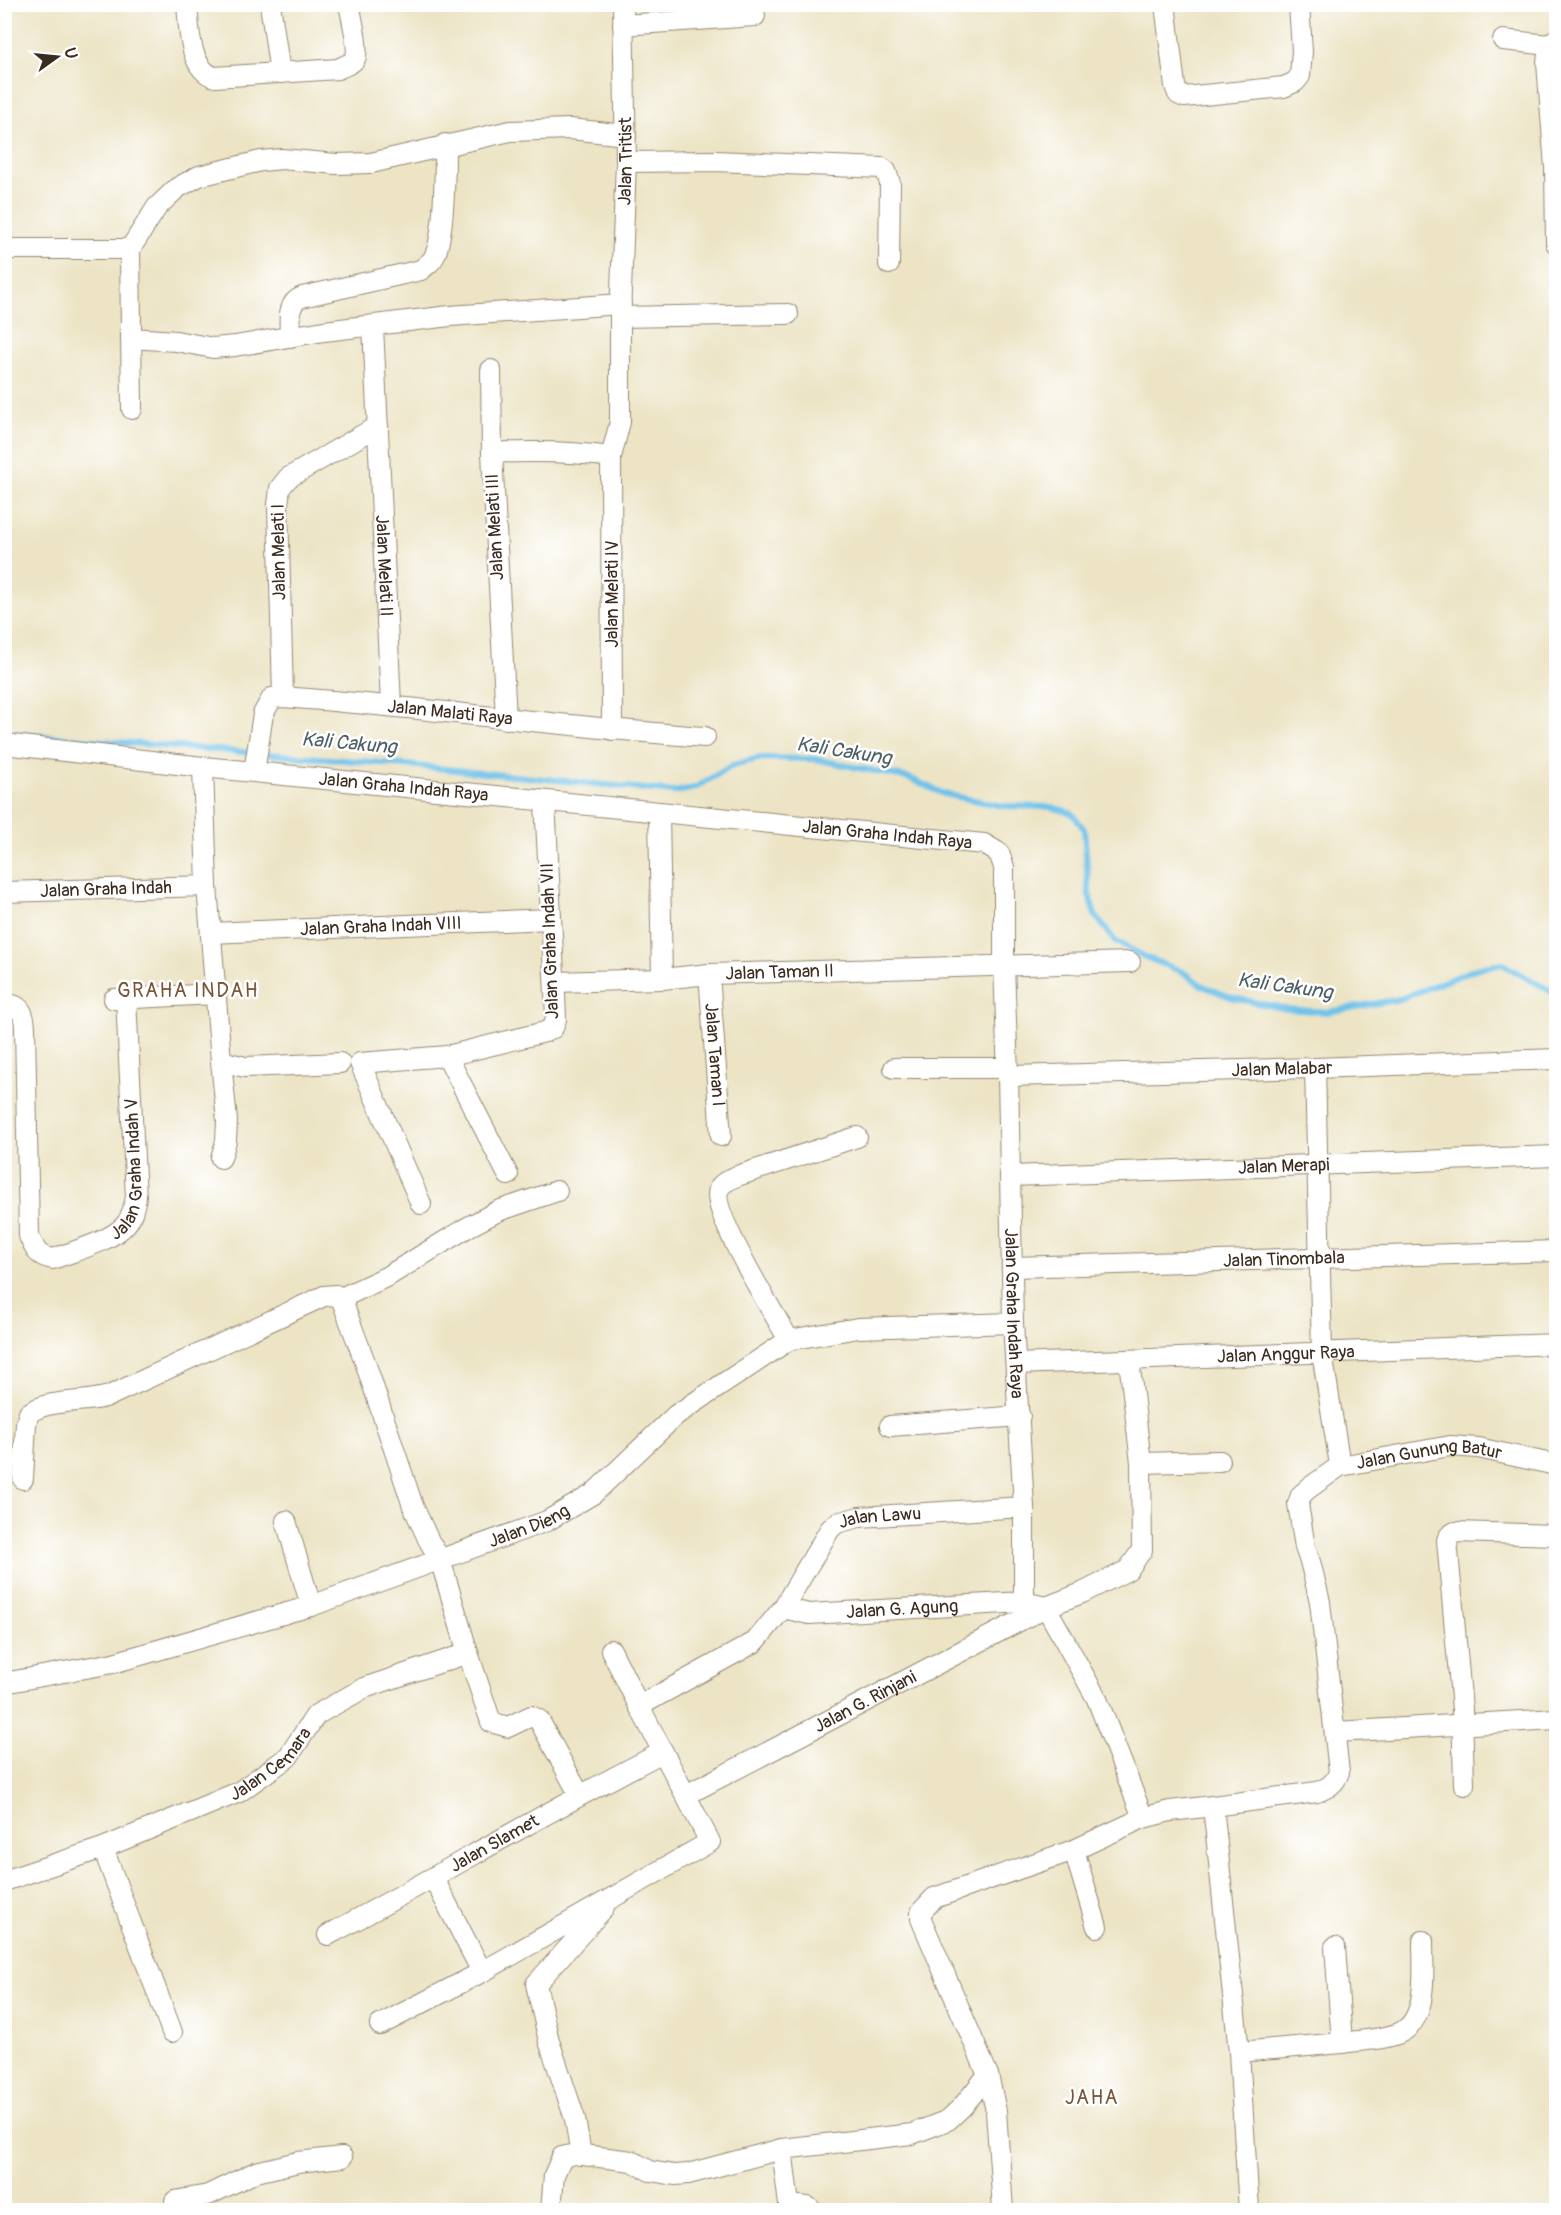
<svg xmlns="http://www.w3.org/2000/svg" width="1561" height="2215" font-family="Pangolin,sans-serif">
<rect width="100%" height="100%" fill="#fff"/>
<filter id="ink" filterUnits="userSpaceOnUse"><feTurbulence type="fractalNoise" baseFrequency=".0167" numOctaves="2"/><feDisplacementMap in="SourceGraphic" scale="12" xChannelSelector="R" yChannelSelector="G"/><feConvolveMatrix kernelMatrix="1 2 1 2 8 2 1 2 1" color-interpolation-filters="sRGB"/></filter>
<filter id="wash" filterUnits="userSpaceOnUse"><feTurbulence type="fractalNoise" baseFrequency=".008" numOctaves="4" result="noise"/><feDisplacementMap in="SourceGraphic" scale="24" xChannelSelector="R" yChannelSelector="G"/><feGaussianBlur stdDeviation="1.35" result="paint"/><feColorMatrix in="noise" values="0 0 0 0 0 0 0 0 0 0 0 0 0 0 0 0 0 1.4 0 .05"/><feComposite in="paint" operator="in"/></filter>
<g filter="url(#wash)">
<rect width="100%" height="100%" fill="#ece4c5"/>
<g fill="none" stroke-linecap="round" stroke-linejoin="round">
<path stroke="#6fc2eb" stroke-width="6" d="M4,733L406,765L675,792L695,788L733,765L760,758L815,759L909,778L944,794L1003,806L1051,807L1072,813L1084,829L1089,895L1095,915L1115,941L1145,957L1183,972L1203,986L1233,998L1288,1009L1328,1012L1400,999L1478,968L1502,964L1556,994"/>
</g>
</g>
<g filter="url(#ink)">
<g fill="none" stroke-linecap="round" stroke-linejoin="round">
<g stroke="#948772" stroke-width="22">
<g id="minor">
<path d="M187,4C189,27 189,70 215,77L338,69C343,66 352,64 355,59C360,50 351,15 349,4"/>
<path d="M270,4L280,73"/>
<path d="M1165,4L1175,86L1178,94L1184,97L1284,87L1295,82L1300,76L1302,51L1299,4"/>
<path d="M623,25L755,16"/>
<path d="M1556,39L1549,45L1547,63L1555,168L1556,243"/>
<path d="M1503,40L1549,45"/>
<path d="M626,162L715,161L882,168L886,171L890,183L889,264"/>
<path d="M4,249H130"/>
<path d="M620,317L788,314"/>
<path id="s1" d="M373,326L391,705"/>
<path d="M290,337C290,322 286,303 302,297L421,270C425,266 432,262 434,257C445,237 445,169 445,144"/>
<path d="M131,338L176,341L213,348L235,346L324,331L450,316L621,304"/>
<path d="M491,370L492,453"/>
<path d="M132,409L130,249L157,207L177,188L199,176L261,161L282,159L336,164L371,163L510,131L570,129L626,135"/>
<path d="M283,697L278,505L280,488L288,478L378,426"/>
<path d="M506,719L492,453C533,451 571,451 611,457"/>
<path id="s2" d="M612,730L611,457L620,422V317L626,162L623,4"/>
<path id="s3" d="M4,744L203,767L984,844L999,853L1004,867V965L1008,1076L1013,1323L1024,1507V1602L1046,1607"/>
<path d="M203,767L207,886L221,1061L227,1121L226,1141L221,1158"/>
<path id="s4" d="M254,772L263,714L272,698L283,697C424,707 564,727 705,737"/>
<path d="M659,813L662,979"/>
<path id="s5" d="M4,892L207,886"/>
<path id="s6" d="M211,933L551,919"/>
<path id="s7" d="M709,974L721,1136"/>
<path id="s8" d="M555,982L662,979L709,974L1130,962"/>
<path d="M114,999L216,994"/>
<path id="s9" d="M4,1003C20,1005 24,1011 25,1027L29,1236C35,1250 37,1256 53,1259C74,1251 112,1241 126,1224C132,1217 134,1206 136,1197L126,999"/>
<path d="M447,1056L508,1175"/>
<path d="M221,1061L245,1067L340,1063"/>
<path d="M894,1068H1008"/>
<path id="s10" d="M1315,1068L1322,1353L1339,1459L1346,1465L1450,1446L1478,1448L1556,1465"/>
<path id="s11" d="M1008,1076L1315,1068L1556,1059"/>
<path id="s12" d="M1011,1176L1556,1156"/>
<path d="M421,1204L360,1063L447,1056L545,1032L553,1028L556,1019L555,994L545,801"/>
<path id="s13" d="M1012,1267L1556,1251"/>
<path d="M341,1298L388,1276L468,1227L498,1211L557,1191"/>
<path d="M789,1340C776,1317 709,1210 719,1189C722,1182 731,1179 737,1176L857,1137"/>
<path id="s14" d="M1016,1364L1556,1344"/>
<path d="M890,1426L1020,1416"/>
<path d="M1141,1463L1220,1461"/>
<path d="M286,1521L311,1606"/>
<path d="M1046,1607L1097,1699L1143,1818"/>
<path id="s15" d="M783,1608L809,1614L1024,1602"/>
<path d="M611,1650L639,1706"/>
<path d="M468,1653L491,1722L508,1727L531,1716L539,1720L579,1794"/>
<path id="s16" d="M4,1683L113,1663L311,1606L547,1521L593,1494L676,1415L789,1340L858,1328L1013,1323"/>
<path d="M1336,1732L1556,1719"/>
<path d="M1464,1785L1462,1709L1447,1540L1450,1535L1455,1532L1556,1535"/>
<path id="s17" d="M686,1795L1046,1607L1082,1593L1128,1570L1142,1550L1141,1463L1129,1360"/>
<path d="M103,1848L172,2032"/>
<path d="M1074,1850L1097,1927"/>
<path d="M434,1879L482,1972"/>
<path id="s18" d="M4,1881L103,1848L239,1792L288,1757L316,1715L364,1688L468,1653L440,1559L429,1541L413,1506L365,1362L341,1298L336,1295L324,1296L109,1396C84,1404 51,1398 29,1413L26,1423L23,1479"/>
<path id="s19" d="M328,1935C441,1875 550,1809 663,1752"/>
<path id="s20" d="M380,2025L482,1972L710,1842L639,1706L755,1642L783,1608L830,1529L837,1523L859,1517L1024,1507"/>
<path d="M1342,2043C1359,2040 1393,2040 1406,2029C1428,2012 1423,1966 1423,1941"/>
<path d="M1239,2052L1342,2043L1335,1947"/>
<path d="M782,2149L789,2205L808,2207L811,2210"/>
<path d="M581,2155L575,2119L549,2041L536,1984L604,1908"/>
<path d="M177,2210L175,2201L208,2195L256,2172L298,2162L342,2157"/>
<path d="M551,2210L554,2175L562,2157L575,2154L632,2161L650,2171L675,2175L688,2174L782,2149L912,2134L948,2120L962,2107L988,2075"/>
<path d="M1003,2210L996,2111L988,2075L921,1919V1912L934,1898L1074,1850L1143,1818L1170,1811L1213,1806"/>
<path d="M1249,2210L1239,2052L1213,1806L1317,1792C1328,1788 1335,1784 1339,1772L1320,1602L1311,1565L1305,1547L1298,1504L1301,1495L1309,1488L1344,1463"/>
</g>
</g>
<use href="#minor" stroke="#fff" stroke-width="20"/>
</g>
</g>
<g text-anchor="middle" dominant-baseline="central" stroke-width="5" stroke-linejoin="round" paint-order="stroke">
<g font-size="18" fill="#3b2a1e" stroke="#fff">
<text stroke="none"><textPath href="#s2" startOffset="570">Jalan Tritist</textPath></text>
<text transform="translate(495 527) rotate(-93)">Jalan Melati III</text>
<text transform="translate(279 552) rotate(-91)">Jalan Melati I</text>
<text stroke="none"><textPath href="#s1" startOffset="240">Jalan Melati II</textPath></text>
<text transform="translate(612 594) rotate(-90)">Jalan Melati IV</text>
<text stroke="none"><textPath href="#s4" startOffset="256">Jalan Malati Raya</textPath></text>
<text stroke="none"><textPath href="#s3" startOffset="402">Jalan Graha Indah Raya</textPath></text>
<text stroke="none"><textPath href="#s3" startOffset="888">Jalan Graha Indah Raya</textPath></text>
<text stroke="none"><textPath href="#s5" startOffset="102">Jalan Graha Indah</textPath></text>
<text stroke="none"><textPath href="#s6" startOffset="170">Jalan Graha Indah VIII</textPath></text>
<text transform="translate(550 941) rotate(-92)">Jalan Graha Indah VII</text>
<text stroke="none"><textPath href="#s8" startOffset="225">Jalan Taman II</textPath></text>
<text stroke="none"><textPath href="#s7" startOffset="81">Jalan Taman I</textPath></text>
<text stroke="none"><textPath href="#s11" startOffset="274">Jalan Malabar</textPath></text>
<text stroke="none"><textPath href="#s9" startOffset="417">Jalan Graha Indah V</textPath></text>
<text stroke="none"><textPath href="#s12" startOffset="273">Jalan Merapi</textPath></text>
<text stroke="none"><textPath href="#s13" startOffset="272">Jalan Tinombala</textPath></text>
<text stroke="none"><textPath href="#s3" startOffset="1464">Jalan Graha Indah Raya</textPath></text>
<text stroke="none"><textPath href="#s14" startOffset="270">Jalan Anggur Raya</textPath></text>
<text stroke="none"><textPath href="#s10" startOffset="486">Jalan Gunung Batur</textPath></text>
<text stroke="none"><textPath href="#s20" startOffset="852">Jalan Lawu</textPath></text>
<text stroke="none"><textPath href="#s16" startOffset="549">Jalan Dieng</textPath></text>
<text stroke="none"><textPath href="#s15" startOffset="120">Jalan G. Agung</textPath></text>
<text stroke="none"><textPath href="#s17" startOffset="202">Jalan G. Rinjani</textPath></text>
<text stroke="none"><textPath href="#s18" startOffset="294">Jalan Cemara</textPath></text>
<text stroke="none"><textPath href="#s19" startOffset="190">Jalan Slamet</textPath></text>
</g>
<g font-size="20" font-style="italic" fill="#4d5f66" stroke="#fff">
<text transform="translate(349 743) rotate(5)">Kali Cakung</text>
<text transform="translate(844 751) rotate(9)">Kali Cakung</text>
<text transform="translate(1285 986) rotate(8)">Kali Cakung</text>
</g>
<g font-size="20" letter-spacing="1.5" fill="#78553a" stroke="#fff">
<text x="188" y="990">GRAHA INDAH</text>
<text x="1092" y="2097">JAHA</text>
</g>
</g>
<rect width="1561" height="2215" fill="none" stroke="#fff" stroke-width="24"/>
<g transform="translate(57 57) rotate(75)" stroke="#ffffff" stroke-width="4.5" paint-order="stroke">
<path d="M0-4.5L10 22L0 15L-10 22Z" fill="#3b2a1e"/>
<text y="-9" font-size="16" font-weight="bold" text-anchor="middle" fill="#3b2a1e">U</text>
</g>
</svg>
